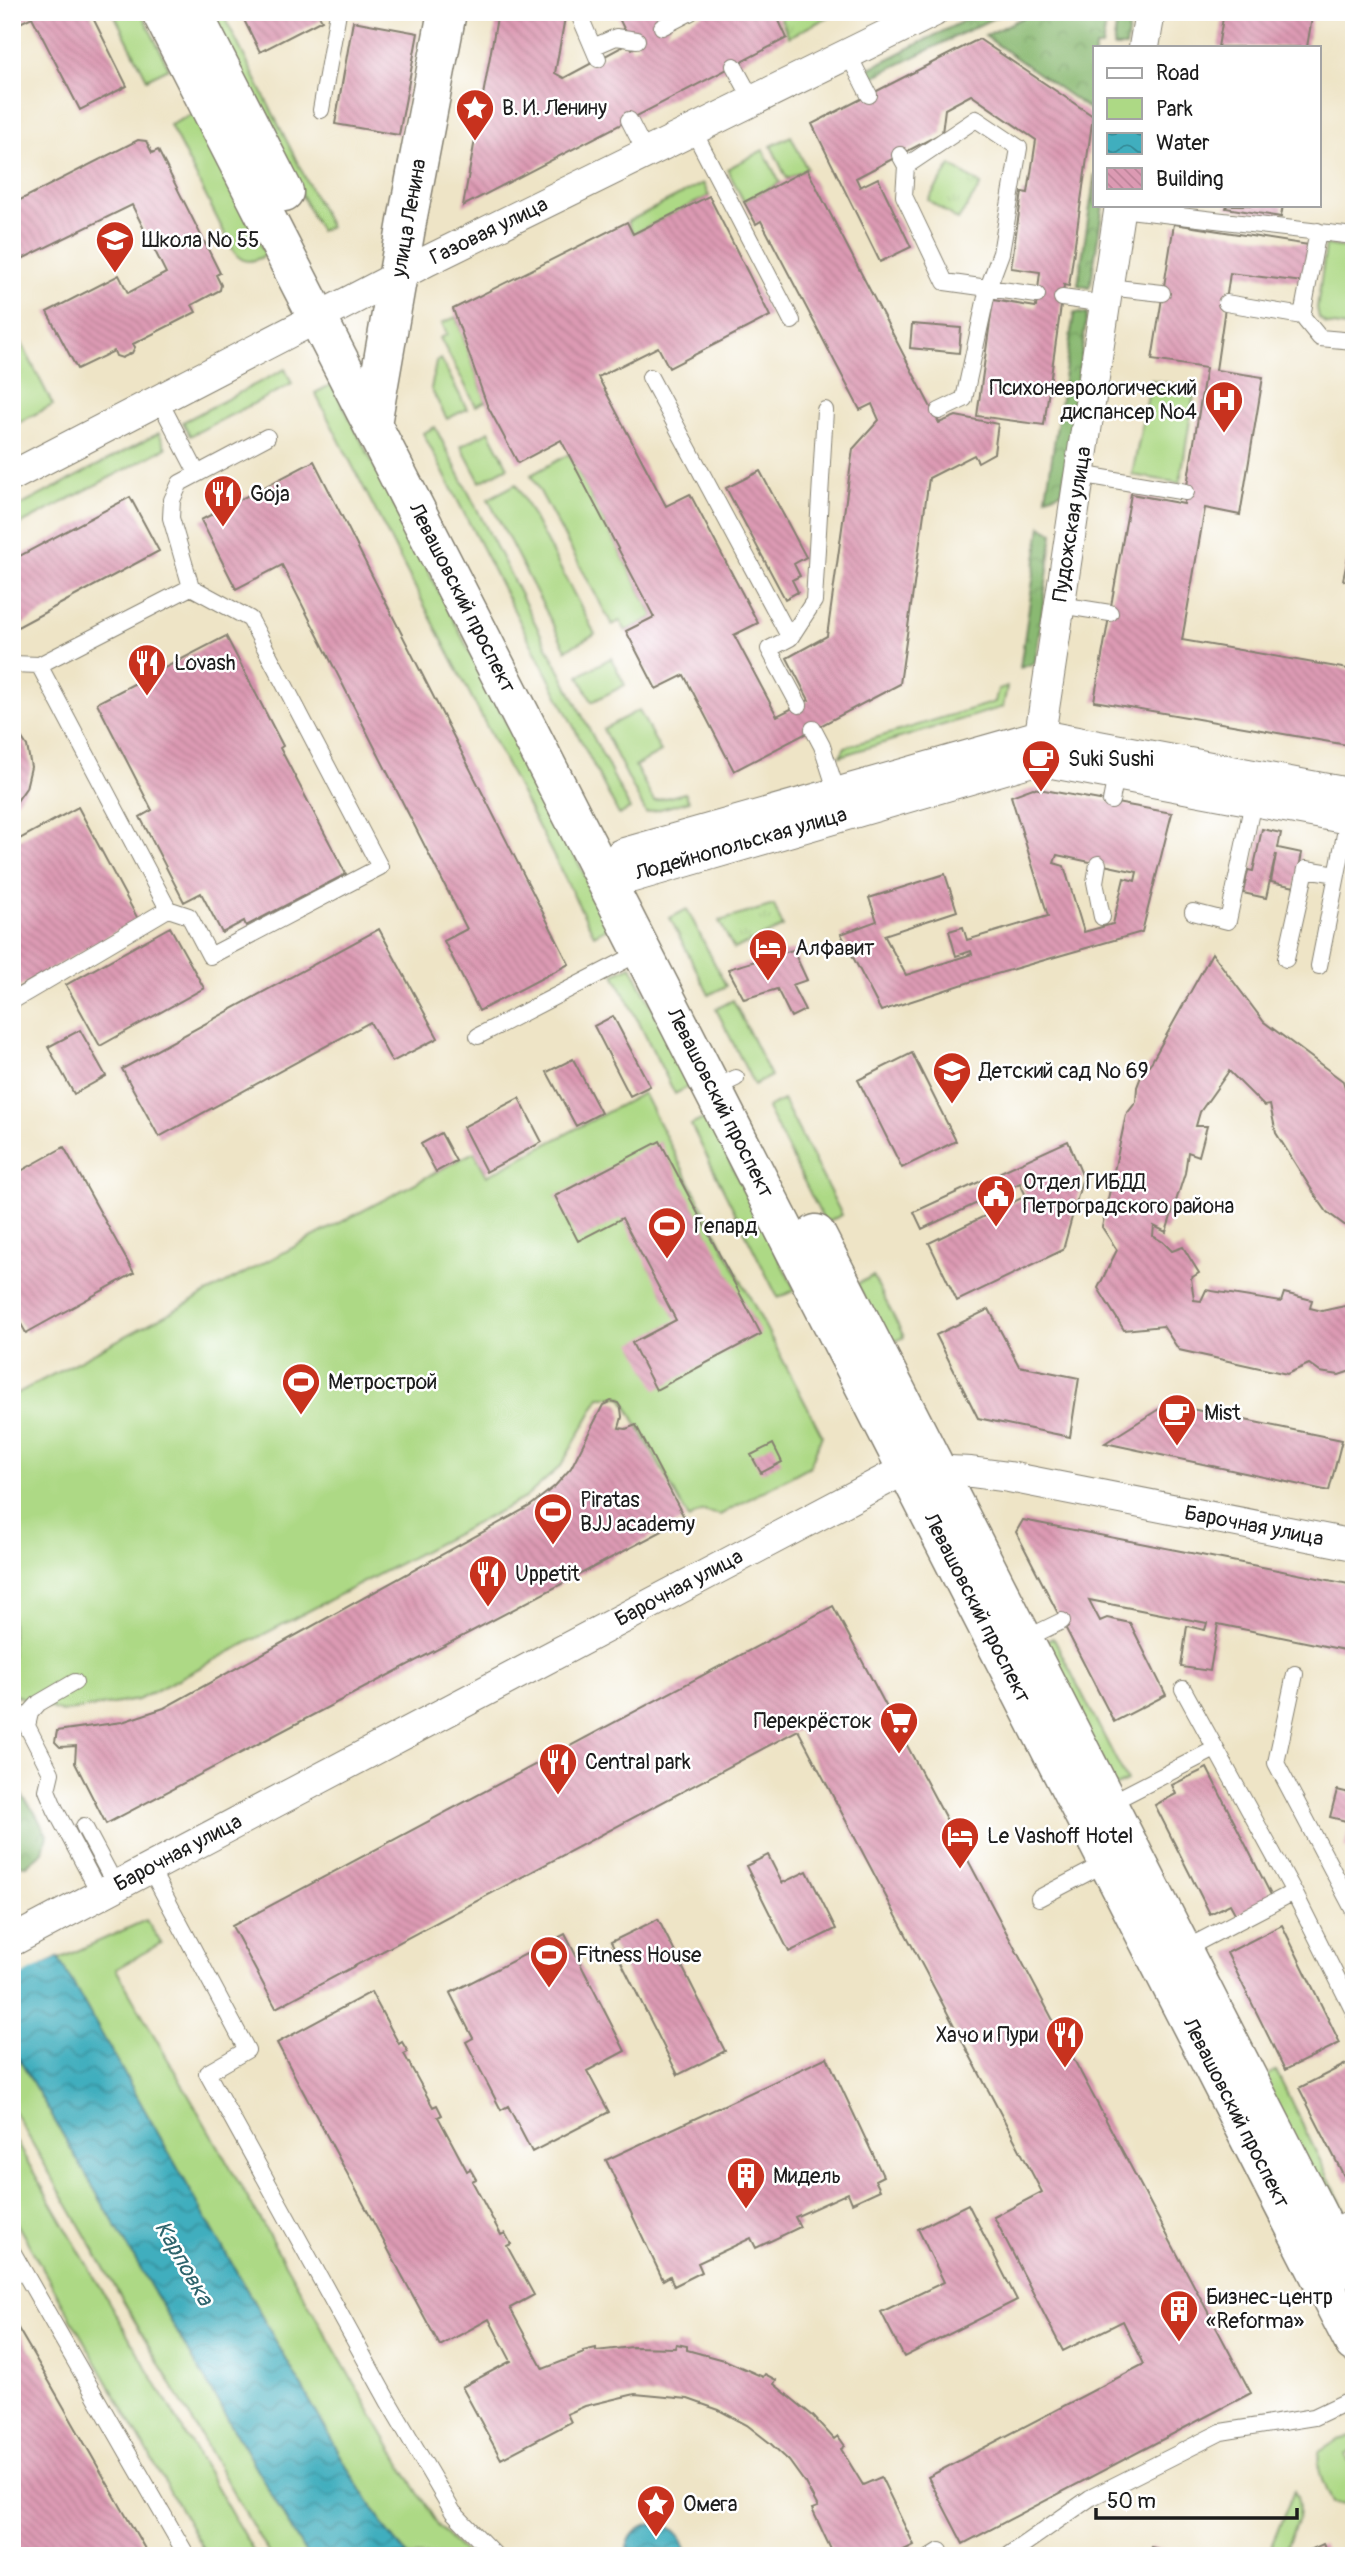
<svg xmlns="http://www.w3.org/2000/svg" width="1366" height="2568" font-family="Pangolin,sans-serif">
<defs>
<pattern id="forest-crowns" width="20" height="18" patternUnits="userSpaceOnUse" patternTransform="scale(1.75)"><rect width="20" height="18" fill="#8ab972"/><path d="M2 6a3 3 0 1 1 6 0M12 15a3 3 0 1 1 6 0" fill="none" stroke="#769e62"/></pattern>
<pattern id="park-tufts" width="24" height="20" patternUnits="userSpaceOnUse" patternTransform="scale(1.75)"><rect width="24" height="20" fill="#add985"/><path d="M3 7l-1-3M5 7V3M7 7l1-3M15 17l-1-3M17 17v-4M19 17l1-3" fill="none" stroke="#94ba72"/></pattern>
<pattern id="water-waves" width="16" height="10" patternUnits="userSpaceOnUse" patternTransform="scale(1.75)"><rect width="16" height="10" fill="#40aebe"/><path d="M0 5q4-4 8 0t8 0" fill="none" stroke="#358d9a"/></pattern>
<pattern id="building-back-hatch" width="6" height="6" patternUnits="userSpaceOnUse" patternTransform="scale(1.75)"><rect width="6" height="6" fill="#dc9ab3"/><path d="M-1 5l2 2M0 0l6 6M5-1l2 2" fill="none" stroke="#bc8499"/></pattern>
</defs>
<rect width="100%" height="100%" fill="#fff"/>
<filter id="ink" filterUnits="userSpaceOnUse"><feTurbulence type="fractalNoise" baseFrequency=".0143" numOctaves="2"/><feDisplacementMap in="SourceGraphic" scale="14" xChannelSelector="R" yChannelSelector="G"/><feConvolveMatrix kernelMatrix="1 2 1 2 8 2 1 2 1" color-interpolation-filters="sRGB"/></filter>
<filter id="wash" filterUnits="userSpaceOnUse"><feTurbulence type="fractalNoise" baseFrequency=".00686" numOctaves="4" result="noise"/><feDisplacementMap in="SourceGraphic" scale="28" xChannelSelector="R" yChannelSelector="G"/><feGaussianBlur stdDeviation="1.57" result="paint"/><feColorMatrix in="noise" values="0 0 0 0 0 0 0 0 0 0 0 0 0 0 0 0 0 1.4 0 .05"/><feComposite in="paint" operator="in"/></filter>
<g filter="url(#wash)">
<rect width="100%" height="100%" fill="#eee4c6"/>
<path fill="#add985" stroke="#647a50" stroke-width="2" d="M113,12H141L169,68L147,79Z
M208,12H222L330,227L320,231Z
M194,113L266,255C253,262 244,265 234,252L170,125Z
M791,136L807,169L787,179L771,146Z
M763,150L780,183L744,202L727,169Z
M703,183L709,196L633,234L627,222Z
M1326,245L1354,249V328L1326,324L1319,318L1317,308Z
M456,317L486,401L476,406L440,338L447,334L442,323Z
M17,334L53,405L12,426V337Z
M441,359L467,409L447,419L431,389L436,362Z
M285,369L292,384L190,436L183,422Z
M1151,380L1195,388L1180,483L1132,475Z
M332,384L611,926L594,935L315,393Z
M435,427L630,809L619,815L423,433Z
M489,431L508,467L480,482L461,446Z
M159,433L166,448L12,529V510Z
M569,454L654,617L626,631L620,621L612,625L531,475Z
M516,484L595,634L566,650L488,499Z
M611,658L625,685L592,702L579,676Z
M1007,687L1003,707L840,756L845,747L995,702L998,689Z
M639,710L661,752L635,766L654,801L685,793L689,801L646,813L603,729Z
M687,909L726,986L709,995L670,918Z
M631,966L692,1085L675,1094L614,974Z
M733,1000L771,1076L754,1085L716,1009Z
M643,1093L822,1435L810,1466L720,1515L703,1511L689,1519L622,1397H600L561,1466L525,1498L138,1700L62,1712L12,1694V1396L474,1152L487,1176Z
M783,1100L842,1215L825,1223L767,1108Z
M707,1117L795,1290L778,1298L691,1125Z
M873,1276L904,1337L888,1345L857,1284Z
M1053,1637L1127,1781L1114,1787L1041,1644Z
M146,1920L161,1943L116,1969L405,2472L440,2528L467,2556H408L386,2529L350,2472L59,1959Z
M12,2047L307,2556H270L12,2108Z
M1276,2071L1344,2209L1329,2211L1262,2079Z
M12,2135L256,2556H207L12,2215Z
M1354,2436V2450L1345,2455L1354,2472V2504L1332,2503C1324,2486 1316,2471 1319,2452L1338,2440Z
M1294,2491C1307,2513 1291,2534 1282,2556H1267Z"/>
<path fill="url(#forest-crowns)" stroke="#536a47" stroke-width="2" d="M981,12H1006L871,78L866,70Z
M1034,12H1108L1102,47H1095L1093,112L985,36Z
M1118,12H1131L1126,47H1113Z
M1095,174V205H1103L1090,288L1078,285Z
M1074,313L1087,314L1062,492L1046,497Z
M1041,526L1053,533L1035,663L1020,668Z
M12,1783L34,1811L47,1835L43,1852L27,1865L12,1864Z"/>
<path fill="url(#park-tufts)" stroke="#647a50" stroke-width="2" d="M778,12H838L789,37Z
M951,165L981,185L958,220L928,200Z
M774,905L783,927L734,949L719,921Z"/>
<path fill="url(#water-waves)" stroke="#2e656d" stroke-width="2" d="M12,1918L39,1966L58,1957L350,2472L386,2529L408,2556H307L12,2047Z
M660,2523C676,2528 686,2538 685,2556H626C627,2535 639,2524 660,2523Z"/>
<path fill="#eee4c6" d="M12,1914L41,1962L57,1953L61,1955L12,1981Z"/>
<g id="blocks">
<path fill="url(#building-back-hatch)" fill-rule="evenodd" d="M12,12H90L127,86L80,110L32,17L12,27Z
M240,12H317L322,20L260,52Z
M498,12H566L555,73L564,78L629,43L632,49L640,45L626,33L616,12H677L666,33L707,12H775L787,38L463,206Z
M1224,12H1313L1307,47H1218Z
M353,21L418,33L399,135L335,124Z
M979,39L1093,116L1069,286L1064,285L1044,425L977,416L993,300L1036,307L1040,272L1011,268L1022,192L1028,193L1036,140L971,95L945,109L942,133L856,178L860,187L878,178L911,247L880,262L812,124Z
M138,140L146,141L152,153L158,150L220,273L216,275L221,285L220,290L192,305L196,312L133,344L135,347L132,353L122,358L116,356L114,351L77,369L47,312L119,275L128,293L166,273L132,205L20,260L12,245V204Z
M807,169L939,423L956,416L998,424L994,453L978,462L974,455L929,478L900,684L734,771L684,675L656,689L626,631L654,617L561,440L518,463L487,405L453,309L627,222L633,234L709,196L770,316L669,368L658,347L598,377L666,506L690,494L758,623L734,635L777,716L809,700L787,658L827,636L853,449L879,420L872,404L860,410L761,221L756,224L744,202Z
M1227,205H1283L1281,217L1226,208Z
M1174,224L1309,245L1303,282L1230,273L1216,370L1263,377L1240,515L1205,508L1182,640L1354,670L1353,746L1094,701L1131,494L1184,504L1206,368L1152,360Z
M912,324L961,328L959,353L910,348Z
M314,461L569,964L479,1011L444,941L467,929L282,565L236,589L201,520Z
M760,471L806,557L794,564L800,576L792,580L798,592L785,599L726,488Z
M130,497L159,551L12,630V560Z
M1350,548H1354V583L1343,580Z
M226,636L283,746L280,748L346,874L246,926L244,921L222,933L201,893L184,902L140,817L152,810L97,703Z
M12,723L27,746L31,767L26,788L12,808Z
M1033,788L1172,813L1142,932L979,979L881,1011L841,934L877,921L869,898L945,874L957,911L884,935L906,975L972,954L971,951L956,956L949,931L963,927L967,940L1048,916L1011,796ZM1057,855L1137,872L1135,881L1124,878L1113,924L1084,932L1064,866L1054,863Z
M78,807L138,919L12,991V843Z
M1262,829L1281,833L1278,848L1302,853L1295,887L1271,882L1276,854L1266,898L1243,893L1248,870L1253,871Z
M170,927L204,988L100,1046L66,985Z
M379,929L438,1038L392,1062L370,1022L159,1137L122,1069Z
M793,950L807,980L792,985L805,1010L791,1017L777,989L744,999L728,969Z
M1212,953L1264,1022L1343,1081L1354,1115V1236L1351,1230L1327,1212L1315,1195L1276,1133L1270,1105L1264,1106L1229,1071L1200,1112L1196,1126H1207L1199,1156L1188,1152L1185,1173L1166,1232L1154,1226L1153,1236L1163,1242L1172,1251L1183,1247L1199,1273L1191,1278L1194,1300L1201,1301L1206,1290L1281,1302L1284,1293L1312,1300L1310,1308L1322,1311L1354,1304V1370L1339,1375L1320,1372L1309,1364L1287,1374L1179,1350L1163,1326L1124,1330L1098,1288L1117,1250L1102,1227L1126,1115L1136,1102L1137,1087L1142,1074L1152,1061Z
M613,1016L650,1086L630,1096L594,1026Z
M80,1030L106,1076L74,1094L48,1047Z
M912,1053L956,1141L902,1168L858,1080Z
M573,1059L601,1113L576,1126L547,1072Z
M519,1098L542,1142L486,1172L463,1127Z
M441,1133L456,1161L436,1172L421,1144Z
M660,1141L761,1334L656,1390L632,1343L676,1320L622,1218L578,1241L555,1196Z
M1068,1141L1083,1177L1063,1250L957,1301L929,1243L1026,1196L1020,1183L922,1229L914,1212Z
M64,1147L134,1273L26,1333L12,1308V1176Z
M989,1309L1019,1366L1079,1378L1070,1437L978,1418L936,1335Z
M611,1401L618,1403L621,1408L622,1417L619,1428L626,1429L636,1425L685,1519L106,1824L75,1763L76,1746L60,1747L55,1742L57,1731L122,1722L164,1708L530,1506L555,1486L571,1468L603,1405Z
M1167,1404L1342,1440L1329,1491L1105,1443Z
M773,1444L782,1462L761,1473L751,1455Z
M1023,1520L1354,1585V1652L1218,1624L1210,1671L1181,1667L1187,1626L1205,1630L1207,1623L1089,1600L1100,1621L1107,1618L1130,1623L1166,1695L1114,1722L1016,1532Z
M833,1606L1251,2393L963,2544L928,2477L1144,2364L1123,2321L1063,2351L994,2217L1042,2192L798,1730L276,2008L232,1926Z
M1207,1768L1272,1897L1236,1915L1230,1904L1210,1914L1155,1805L1176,1794L1172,1785Z
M1337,1790L1354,1794V1850L1344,1848L1350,1822L1330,1817Z
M768,1855L782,1883L807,1871L836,1929L789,1952L746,1866Z
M658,1919L725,2051L678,2075L611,1942Z
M1282,1925L1340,2043L1285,2070L1227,1953Z
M565,1934L625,2051L587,2071L609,2112L532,2152L508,2106L501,2110L466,2042L473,2038L450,1993Z
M371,1992L399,2044L402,2042L408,2052L404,2054L433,2107L437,2105L442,2115L438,2117L467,2171L470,2169L476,2179L472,2181L501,2235L505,2233L511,2244L507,2246L534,2295L510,2308L543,2369L584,2353L583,2351L596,2348V2351L632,2347L675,2348L676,2344L687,2346V2350L727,2361L763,2377L765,2374L776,2380L774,2384L813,2416L834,2439L838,2436L845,2446L841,2449L863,2485L881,2477L914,2545L892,2556H834L812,2509L818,2507L805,2483L789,2461L770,2443L747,2425L719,2410L688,2399L635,2394L585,2406L567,2414L571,2422L501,2459L462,2387L511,2361L489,2319L440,2346L277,2043Z
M827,2057L883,2176L875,2180L880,2190L852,2203L848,2193L795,2217L800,2227L756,2248L751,2238L698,2263L702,2272L674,2286L670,2276L663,2280L606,2160Z
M1354,2060V2178L1347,2182L1299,2088Z
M968,2204L1017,2300L904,2357L881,2312L944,2282L918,2229Z
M12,2318L50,2383L149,2556H12Z
M1323,2544L1329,2556H1307L1310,2550Z
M1151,2547L1182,2555V2556H1148L1147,2553Z"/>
</g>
</g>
<g filter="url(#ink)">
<use href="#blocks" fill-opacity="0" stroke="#858071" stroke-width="2"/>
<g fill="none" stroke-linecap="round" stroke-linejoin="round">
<g stroke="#858071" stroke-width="18">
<path id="service" d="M578,12L598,59
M662,27L691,12
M593,47L616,37L637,40
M848,54L869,95
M734,66L753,101
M321,110L338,12
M629,120L646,153
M693,130L792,321
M900,155L906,166L904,196L945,282L1037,295
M906,166L976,119L1019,148L1001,253L988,288L964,399L939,411
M1120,209L1354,236
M1108,287L1162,293
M1062,298L1106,304
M1226,303L1302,316L1320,338L1354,341
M1302,316L1318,231
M650,377L790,638
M159,400L197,473
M1079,474L1186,492
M191,587L171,518L172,500L180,483L267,437
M1060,605L1110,613
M12,664L39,665L191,587L250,619L380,867L210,956L189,916L168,909L39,665
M799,705L769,649L790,638L814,601L825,410
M813,729L822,746L839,799
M1111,801L1117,770
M1098,864L1095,882L1102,917
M1193,912L1228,921L1254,797
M1286,959L1306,869L1337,874
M1319,966L1349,814
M12,1001L168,909
M478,1036L643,951
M713,1089L736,1078
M1023,1640L1062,1621
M1295,1674L1276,1763L1354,1911
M75,1682L39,1703L30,1713L27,1726L51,1773L47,1790L55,1809L100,1894
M1183,1689L1294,1892L1354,2012
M1108,1804L1215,1749
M84,1826L116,1886
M150,1868L247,2050L207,2073L388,2401L453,2512L496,2556
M1039,1898L1108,1862
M1181,1951L1294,1892
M1326,2231L1354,2217
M12,2251L187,2556
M932,2556L940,2551
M1007,2556L1090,2498L1221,2432L1314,2417L1354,2398"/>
</g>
<g stroke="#858071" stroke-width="32">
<path id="minor" d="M1144,47L1150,12
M12,476L427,261L933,12
M1037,755L1120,205
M604,875L621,854L1040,735L1354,794
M604,875L633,877L1036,760L1354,820
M12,1941L906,1469L971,1472L1009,1477L1354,1545"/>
</g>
<g stroke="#858071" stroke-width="41">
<path id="tertiary" d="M161,12L1354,2343
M192,12L284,192
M372,424L408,216L447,12
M816,1234L1345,2268"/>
</g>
<use href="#service" stroke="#fff" stroke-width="16"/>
<use href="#minor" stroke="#fff" stroke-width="30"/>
<use href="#tertiary" stroke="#fff" stroke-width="38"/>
</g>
</g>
<defs>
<g id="sight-pin" transform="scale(2.0125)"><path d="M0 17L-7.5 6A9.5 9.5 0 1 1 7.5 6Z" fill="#c8321e" stroke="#fff"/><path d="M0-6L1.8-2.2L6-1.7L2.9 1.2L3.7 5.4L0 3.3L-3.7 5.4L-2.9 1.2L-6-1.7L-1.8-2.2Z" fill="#fff"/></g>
<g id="school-pin" transform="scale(2.0125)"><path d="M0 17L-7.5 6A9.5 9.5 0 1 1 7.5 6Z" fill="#c8321e" stroke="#fff"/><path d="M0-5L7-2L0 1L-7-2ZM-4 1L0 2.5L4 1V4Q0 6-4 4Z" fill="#fff"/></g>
<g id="hospital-pin" transform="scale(2.0125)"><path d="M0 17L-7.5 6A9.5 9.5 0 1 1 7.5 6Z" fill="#c8321e" stroke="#fff"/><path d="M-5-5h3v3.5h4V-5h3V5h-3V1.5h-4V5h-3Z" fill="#fff"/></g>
<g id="restaurant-pin" transform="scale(2.0125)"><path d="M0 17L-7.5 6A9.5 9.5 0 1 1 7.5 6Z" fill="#c8321e" stroke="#fff"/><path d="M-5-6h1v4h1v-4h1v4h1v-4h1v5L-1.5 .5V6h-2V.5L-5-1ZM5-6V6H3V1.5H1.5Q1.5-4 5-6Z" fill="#fff"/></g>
<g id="cafe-pin" transform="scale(2.0125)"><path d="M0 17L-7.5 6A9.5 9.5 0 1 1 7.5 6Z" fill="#c8321e" stroke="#fff"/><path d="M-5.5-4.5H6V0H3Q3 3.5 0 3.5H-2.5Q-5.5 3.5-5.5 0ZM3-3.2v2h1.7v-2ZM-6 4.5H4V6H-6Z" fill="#fff"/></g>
<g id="hotel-pin" transform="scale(2.0125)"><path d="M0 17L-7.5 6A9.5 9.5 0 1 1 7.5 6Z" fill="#c8321e" stroke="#fff"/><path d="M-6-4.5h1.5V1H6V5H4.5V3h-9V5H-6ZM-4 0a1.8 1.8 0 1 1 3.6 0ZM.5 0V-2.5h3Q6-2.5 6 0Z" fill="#fff"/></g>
<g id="civic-pin" transform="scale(2.0125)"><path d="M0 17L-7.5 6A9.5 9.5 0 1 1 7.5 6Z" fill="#c8321e" stroke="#fff"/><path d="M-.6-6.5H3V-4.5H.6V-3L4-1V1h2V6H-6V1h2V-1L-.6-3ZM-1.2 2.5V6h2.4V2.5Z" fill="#fff"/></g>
<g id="stadium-pin" transform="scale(2.0125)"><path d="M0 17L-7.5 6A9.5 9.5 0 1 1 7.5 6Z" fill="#c8321e" stroke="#fff"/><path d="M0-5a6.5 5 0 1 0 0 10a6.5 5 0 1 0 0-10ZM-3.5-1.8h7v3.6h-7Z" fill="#fff"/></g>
<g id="supermarket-pin" transform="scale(2.0125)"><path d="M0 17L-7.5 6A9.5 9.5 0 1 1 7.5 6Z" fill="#c8321e" stroke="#fff"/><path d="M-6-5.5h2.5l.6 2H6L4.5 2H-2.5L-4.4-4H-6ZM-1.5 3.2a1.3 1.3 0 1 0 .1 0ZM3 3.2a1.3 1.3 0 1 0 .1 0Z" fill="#fff"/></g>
<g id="building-pin" transform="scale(2.0125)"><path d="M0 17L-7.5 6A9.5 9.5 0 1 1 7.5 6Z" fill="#c8321e" stroke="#fff"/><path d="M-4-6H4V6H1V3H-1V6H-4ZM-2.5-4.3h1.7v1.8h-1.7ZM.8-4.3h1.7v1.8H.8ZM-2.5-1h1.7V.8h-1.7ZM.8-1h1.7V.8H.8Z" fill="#fff"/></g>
</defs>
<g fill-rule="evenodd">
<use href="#sight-pin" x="475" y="108"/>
<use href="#school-pin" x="115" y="240"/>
<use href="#hospital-pin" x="1224" y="400"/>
<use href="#restaurant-pin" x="223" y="494"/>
<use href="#restaurant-pin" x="147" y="663"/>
<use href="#cafe-pin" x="1041" y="759"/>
<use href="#hotel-pin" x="768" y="948"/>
<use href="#school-pin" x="952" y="1071"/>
<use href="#civic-pin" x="996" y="1194"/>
<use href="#stadium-pin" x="667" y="1226"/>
<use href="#stadium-pin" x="301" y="1382"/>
<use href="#cafe-pin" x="1177" y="1413"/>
<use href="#stadium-pin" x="553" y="1512"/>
<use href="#restaurant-pin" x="488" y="1574"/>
<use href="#supermarket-pin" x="899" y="1721"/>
<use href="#restaurant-pin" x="558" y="1762"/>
<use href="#hotel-pin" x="960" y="1836"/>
<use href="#stadium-pin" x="549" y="1955"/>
<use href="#restaurant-pin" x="1065" y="2035"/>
<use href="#building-pin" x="746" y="2176"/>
<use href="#building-pin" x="1179" y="2309"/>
<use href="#sight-pin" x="656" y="2504"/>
</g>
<g text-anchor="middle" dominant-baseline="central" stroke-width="5" stroke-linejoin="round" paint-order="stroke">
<g font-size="21" fill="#1c1c1c" stroke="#fff" text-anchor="start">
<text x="502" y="108">В. И. Ленину</text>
<text x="142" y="240">Школа № 55</text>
<text x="1197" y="388" text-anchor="end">Психоневрологический<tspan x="1197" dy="24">диспансер №4</tspan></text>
<text x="250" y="494">Goja</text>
<text x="174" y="663">Lovash</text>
<text x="1068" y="759">Suki Sushi</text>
<text x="795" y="948">Алфавит</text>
<text x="979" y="1071">Детский сад № 69</text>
<text x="1023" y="1182">Отдел ГИБДД<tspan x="1023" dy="24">Петроградского района</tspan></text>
<text x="694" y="1226">Гепард</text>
<text x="328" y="1382">Метрострой</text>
<text x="1204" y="1413">Mist</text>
<text x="580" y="1500">Piratas<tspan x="580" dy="24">BJJ academy</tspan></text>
<text x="515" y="1574">Uppetit</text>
<text x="872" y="1721" text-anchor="end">Перекрёсток</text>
<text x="585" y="1762">Central park</text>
<text x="987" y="1836">Le Vashoff Hotel</text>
<text x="576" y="1955">Fitness House</text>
<text x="1038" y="2035" text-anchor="end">Хачо и Пури</text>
<text x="773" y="2176">Мидель</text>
<text x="1206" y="2297">Бизнес-центр<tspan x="1206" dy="24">«Reforma»</tspan></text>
<text x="683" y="2504">Омега</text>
</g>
<g font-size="21" fill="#1c1c1c" stroke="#fff">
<text transform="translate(409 218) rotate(-80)">улица Ленина</text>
<text transform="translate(489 231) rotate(-26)">Газовая улица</text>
<text transform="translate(1072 524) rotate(-81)">Пудожская улица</text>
<text transform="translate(462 598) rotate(63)">Левашовский проспект</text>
<text transform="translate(741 844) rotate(-16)">Лодейнопольская улица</text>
<text transform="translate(720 1103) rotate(63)">Левашовский проспект</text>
<text transform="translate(1254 1526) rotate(11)">Барочная улица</text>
<text transform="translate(679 1588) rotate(-28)">Барочная улица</text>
<text transform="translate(977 1608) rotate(63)">Левашовский проспект</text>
<text transform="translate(178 1853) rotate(-28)">Барочная улица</text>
<text transform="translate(1236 2113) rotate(63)">Левашовский проспект</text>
</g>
<g font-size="23" font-style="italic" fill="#2e656d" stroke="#fff">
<text transform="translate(184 2263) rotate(60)">Карповка</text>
</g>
</g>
<rect width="1366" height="2568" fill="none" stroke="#fff" stroke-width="42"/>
<rect x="1093" y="46" width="228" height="161" fill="#ffffff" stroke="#a4a4a4" stroke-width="2"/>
<rect x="1107" y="68" width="35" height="10" fill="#ffffff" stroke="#a4a4a4" stroke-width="2"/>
<text x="1156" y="80" font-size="21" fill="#1c1c1c">Road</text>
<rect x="1107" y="98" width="35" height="21" fill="#add985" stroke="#a4a4a4" stroke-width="2"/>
<text x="1156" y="116" font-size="21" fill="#1c1c1c">Park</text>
<rect x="1107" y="133" width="35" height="21" fill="url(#water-waves)" stroke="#a4a4a4" stroke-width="2"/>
<text x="1156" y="150" font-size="21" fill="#1c1c1c">Water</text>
<rect x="1107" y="168" width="35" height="21" fill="url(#building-back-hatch)" stroke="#a4a4a4" stroke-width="2"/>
<text x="1156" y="186" font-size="21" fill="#1c1c1c">Building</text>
<path d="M1096 2508v10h201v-10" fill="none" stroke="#1c1c1c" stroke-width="3.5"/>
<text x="1107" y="2508" font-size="21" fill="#1c1c1c" stroke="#ffffff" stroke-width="5" paint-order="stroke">50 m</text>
</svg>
